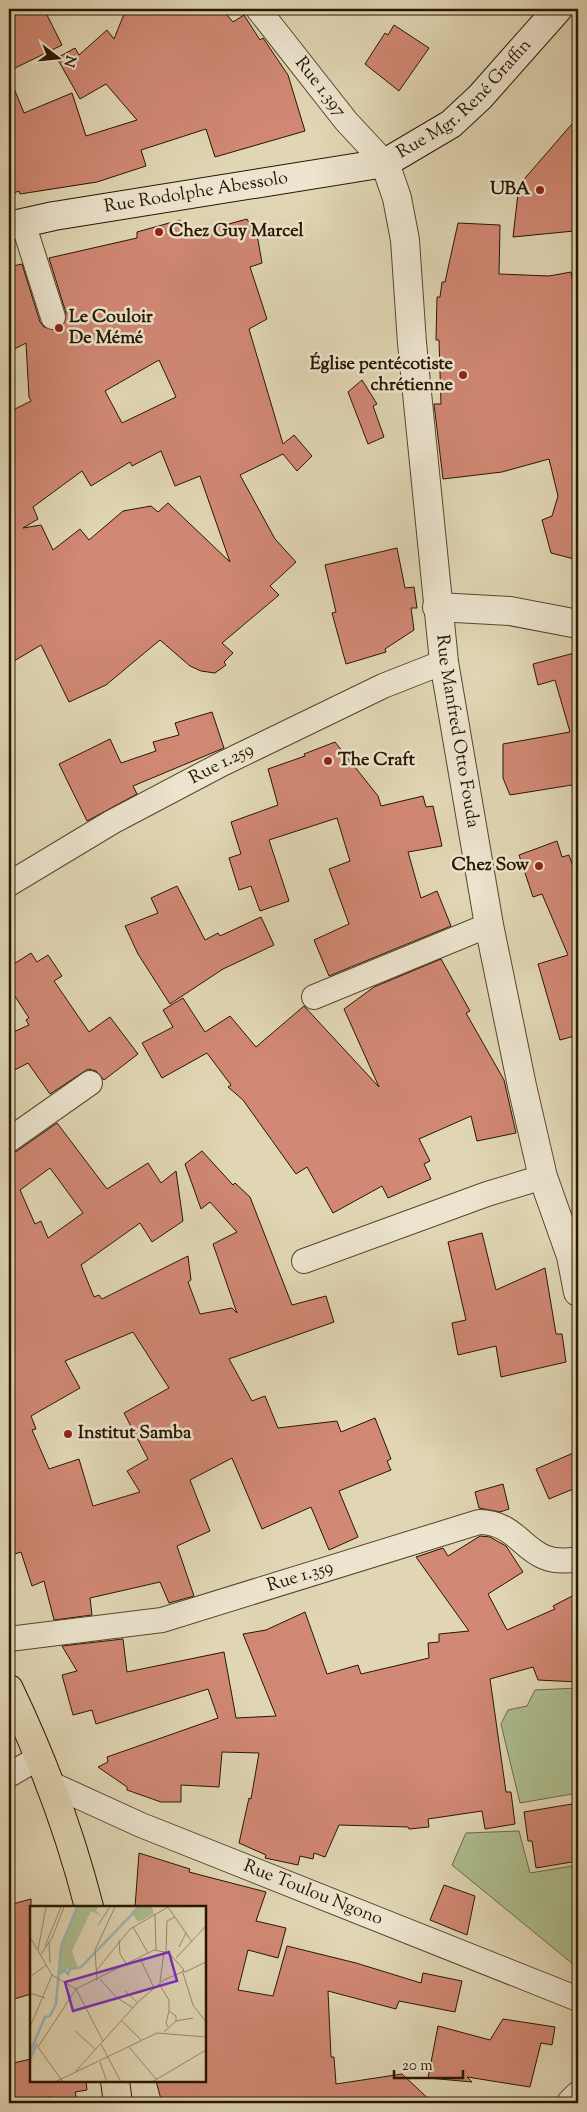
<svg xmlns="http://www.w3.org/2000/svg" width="587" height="2112" font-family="'Sorts Mill Goudy',serif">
<rect width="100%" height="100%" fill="#e1d6b4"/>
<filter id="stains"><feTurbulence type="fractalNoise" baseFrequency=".004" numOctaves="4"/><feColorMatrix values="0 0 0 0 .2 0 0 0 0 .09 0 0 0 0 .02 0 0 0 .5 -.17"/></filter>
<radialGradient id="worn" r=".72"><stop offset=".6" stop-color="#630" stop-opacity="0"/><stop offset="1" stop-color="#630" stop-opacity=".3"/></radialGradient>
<path fill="#aebf90" stroke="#6b6a48" d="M578,1688V1793L520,1803L501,1724L508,1710L527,1706L535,1690Z
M519,1831L530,1873L578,1865V1964H573L452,1865L466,1833Z"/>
<path fill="#d18874" stroke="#281600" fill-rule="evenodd" d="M9,9H44L62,45L9,71Z
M126,9H222L233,22L244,15L260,40L263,38L288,75L305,131L215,157L206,129L141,150L146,166L97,182L20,194L19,191L9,195V76L24,113L72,93L86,136L137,120L106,84L80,99L57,58L75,48L79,55L107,30L114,39Z
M394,25L429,48L399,91L365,64L385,33L388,35Z
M578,117V224L574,231L513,237L519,185Z
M247,219L258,240L262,263L250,267L267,319L249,329L283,444L294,435L312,456L297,471L283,454L240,475L275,539L296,562L270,586L279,595L222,643L233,653L224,662L226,665L215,673L201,671L190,666L160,640L106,685L69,702L41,645L9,664V412L31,401L29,397L26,343L9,352V267L22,264L40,322L44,327L57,330L63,326L66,313L49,258L137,238V232L180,220L185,236ZM159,360L176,397L122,423L105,391ZM161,451L175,486L200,476L230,562L168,503L158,512L151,506L123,511L89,540L80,529L53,550L41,525L23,528L38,519L33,507L82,471L91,486L130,462L132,466Z
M458,223L500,225L499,274L549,276L571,272L574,288L578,287V560L551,553L542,520L552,516L558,496L549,459L502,472L443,479L434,404H441L439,340H436L437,297H440L442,282H445Z
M362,380L377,404L373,406L384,437L368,444L348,392Z
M397,548L405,588L414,587L417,608H411L414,630L385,649L386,652L346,664L332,613L336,612L325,565Z
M578,652V784L510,795L503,778V744L570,732L555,680L538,685L533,664Z
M212,712L224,748L133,786L137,794L87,821L59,764L110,739L121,763L156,751L153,742L179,735L175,723Z
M335,742L378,796L381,806L423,796L426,807L433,806L442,846L408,852L421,898L437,891L451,926L329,976L314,940L349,924L329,869L350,861L337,818L269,840L289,901L260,911L251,886L239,890L229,858L241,854L231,822L278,805L268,769L305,756L304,754Z
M557,841L562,857L569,855L578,881V1035L560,1040L538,964L568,955L542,894L533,897L519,855Z
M177,886L205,940L218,933L220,936L261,917L274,945L223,969L170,1004L138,954L125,926L158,913L151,898Z
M31,953L37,962L48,955L62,976L54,981L89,1032L110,1017L138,1054L104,1080L96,1071L88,1069L50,1094L28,1063L9,1073V1034L29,1025L26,1020L29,1018L9,987V967Z
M441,959L470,1011L466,1013L504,1080L516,1133L477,1141L471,1116L419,1139L430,1161L424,1164L431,1179L388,1198L382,1186L333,1213L307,1167L296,1174L243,1100L228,1087L231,1085L207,1053L162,1078L142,1043L173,1027L163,1010L183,998L205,1032L230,1016L256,1047L304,1006L379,1087L344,1009L374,987Z
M57,1123L107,1189L148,1163L161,1183L176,1171L183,1221L152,1242L140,1223L81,1265L94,1297L99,1295L102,1299L188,1256L191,1280L188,1282L200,1314L232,1308L237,1313L213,1244L237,1232L210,1202L201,1209L185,1164L202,1151L233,1185L235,1183L250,1197L292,1305L326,1296L334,1322L229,1359L252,1401L265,1396L278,1428L337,1421L341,1432L375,1418L391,1459L387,1461L391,1470L339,1491L358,1537L329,1550L311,1507L262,1529L232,1458L190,1480L210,1531L177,1546L194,1596L169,1603L160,1582L90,1598L92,1615L54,1620L44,1581L32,1586L21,1552L9,1556V1154L17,1151ZM50,1168L83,1213L48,1238L41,1221L35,1224L20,1190ZM133,1332L169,1388L124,1413L148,1459L127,1471L140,1492L93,1506L79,1459L49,1469L32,1430L36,1429L31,1416L80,1388L65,1361Z
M482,1233L496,1290L545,1268L556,1334H562L566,1362L501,1377L496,1346L458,1355L452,1323L466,1320L448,1242Z
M578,1451V1487L549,1499L536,1469Z
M503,1484L509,1509L500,1512L479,1508L475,1492Z
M480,1536L490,1537L506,1546L523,1572L488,1594L507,1630L555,1609L553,1606L578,1593V1682L538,1680L533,1667L490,1679L506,1792H511L515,1824L485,1829L482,1811L428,1819L429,1827L409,1829L408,1827L339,1825L325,1857L314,1853L313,1859L300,1856L298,1865L265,1858L266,1855L239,1843L249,1798L251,1799L259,1753L222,1752L219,1787L181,1785V1802H161L127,1790V1787L98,1767L108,1762L107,1757L218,1718L208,1689L96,1724L92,1710L73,1715L62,1675L77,1671L62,1646L123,1639L127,1672L224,1652L236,1718L276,1716L243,1634L266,1630L305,1612L327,1674L358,1665L361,1674L429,1658L428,1643L439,1642V1634L469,1631L416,1557L443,1548L448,1556Z
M578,1803V1861L536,1868L532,1841H528L524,1812Z
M139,1853L190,1869L189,1872L266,1892L256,1921L286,1928L278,1958L248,1950L238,1990L273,1996L287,1946L356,1963L421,1983L423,1973L462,1981L455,2012L399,2001L396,2009L328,1991L331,2057H334L336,2084L402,2074L433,2103H162L156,2081H205V1907H135Z
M444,1885L475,1896L467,1935L430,1920Z
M31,1899V1994L14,1999L9,1980V1905Z
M503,2019L555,2027L552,2045L541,2043L530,2087L467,2077L472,2082L428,2078L438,2026L490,2040Z
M31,2059V2081H86L87,2090L75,2092L78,2103H51L50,2097L9,2103V2064Z"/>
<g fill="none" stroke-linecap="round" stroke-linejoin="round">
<g stroke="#56462d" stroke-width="26">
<g id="minor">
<path id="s1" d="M258,9L346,121L385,163"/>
<path d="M23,223L53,317"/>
<path id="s2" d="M9,884L112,822L222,764L383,686L444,662"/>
<path d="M314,997L489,925"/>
<path d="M9,1140L90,1083"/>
<path d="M304,1261L487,1194L543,1177"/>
<path id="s3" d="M9,1639L162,1620L479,1522C525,1522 524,1570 578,1559"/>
<path d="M9,1775L38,1758"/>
<path id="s4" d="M49,1783L141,1825L578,1999"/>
</g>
</g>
<g stroke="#56462d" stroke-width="30">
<g id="tertiary">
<path id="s5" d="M385,163L397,198L405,240L412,343L444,662L489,925L522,1086L543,1177L571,1256L578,1292"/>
<path d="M437,607L510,611L578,624"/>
<path d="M571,2103L578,2096"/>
</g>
</g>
<g stroke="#281600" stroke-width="30">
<g id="secondary">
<path id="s6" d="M9,226L54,216L385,163L451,124L480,97L558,9"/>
</g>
</g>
<g stroke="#281600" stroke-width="30">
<path id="primary" d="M9,1689C42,1758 70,1832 89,1907
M115,2081L118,2103"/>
</g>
<use href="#minor" stroke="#ece4ce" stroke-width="24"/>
<use href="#tertiary" stroke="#ece4ce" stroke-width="28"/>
<use href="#secondary" stroke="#ece4ce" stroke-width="28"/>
<use href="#primary" stroke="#e1d6b4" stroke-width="28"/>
</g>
<g fill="#8f2418" stroke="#ece4ce" stroke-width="2">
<circle cx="540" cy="190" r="5"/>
<circle cx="159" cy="232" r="5"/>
<circle cx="59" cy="328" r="5"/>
<circle cx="463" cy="375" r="5"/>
<circle cx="328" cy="761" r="5"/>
<circle cx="539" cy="866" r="5"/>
<circle cx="68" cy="1434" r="5"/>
</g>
<g text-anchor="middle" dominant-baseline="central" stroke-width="5" stroke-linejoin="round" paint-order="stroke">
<g font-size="18" fill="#281600" stroke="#ece4ce">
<text stroke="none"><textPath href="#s1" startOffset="100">Rue 1.397</textPath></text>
<text stroke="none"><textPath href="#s6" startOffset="484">Rue Mgr. René Graffin</textPath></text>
<text stroke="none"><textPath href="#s6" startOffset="190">Rue Rodolphe Abessolo</textPath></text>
<text stroke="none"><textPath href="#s5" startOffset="574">Rue Manfred Otto Fouda</textPath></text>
<text stroke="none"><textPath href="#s2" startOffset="244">Rue 1.259</textPath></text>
<text stroke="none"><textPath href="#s3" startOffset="299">Rue 1.359</textPath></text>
<text stroke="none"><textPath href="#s4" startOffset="286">Rue Toulou Ngono</textPath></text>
</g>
<g font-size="18" font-weight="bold" fill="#281600" stroke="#ece4ce" text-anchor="start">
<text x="530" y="190" text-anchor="end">UBA</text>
<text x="169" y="232">Chez Guy Marcel</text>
<text x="69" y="318">Le Couloir<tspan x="69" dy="21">De Mémé</tspan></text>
<text x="453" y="365" text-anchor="end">Église pentécotiste<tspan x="453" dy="21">chrétienne</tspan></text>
<text x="338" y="761">The Craft</text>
<text x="529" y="866" text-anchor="end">Chez Sow</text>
<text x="78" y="1434">Institut Samba</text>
</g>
</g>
<g transform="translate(30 1906)">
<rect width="176" height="176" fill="#e1d6b4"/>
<path d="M47,1H68L66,5L72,10L61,5L42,45L48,62L33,64L29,70L31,37ZM107,1H122L124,8L108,16L101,6Z" fill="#aebf90"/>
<path fill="none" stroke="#9bb6b9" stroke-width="2.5" d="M30,68L34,64L38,68L40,63L51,61L109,1M0,146L15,111L20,110L26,98L31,41L47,1M0,154L7,137"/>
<path fill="none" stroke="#97896c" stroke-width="1" d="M138,1L162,36M125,8L126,44M68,19L80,1M103,21L118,47M0,31L22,69L46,83L73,135M89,34L90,48L97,59M19,36L20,57M15,40L31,1M149,41L156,27M8,44L16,1M136,46L137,15L145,11M11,48L22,32L34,1M110,52L124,82M146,52L176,20M66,65L100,23L138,1M153,67L163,99L176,116M153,67V64L155,66L176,56M0,71L16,59M70,73L86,91L103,102M67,75L65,44L85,1M130,76L134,45M129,78L139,94V105L146,110V115M95,85L107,96M0,87L15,92M91,114L111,134M0,121L22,69M138,121L136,117L139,105M45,125L65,143M134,126L146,115L163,112M71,138L91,176M99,141L126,173M70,156L77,176M46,165L109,95L134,74L152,66M25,176L127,127L176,131M33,176L8,141L46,83L124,44L139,47L154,64M122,176L176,144"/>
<path fill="#7b2cbf" fill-opacity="0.15" stroke="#7b2cbf" stroke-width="2.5" d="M139,46L147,75L43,105L35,76Z"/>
<rect width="176" height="176" fill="none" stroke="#281600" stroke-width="2.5"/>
</g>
<rect width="587" height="2112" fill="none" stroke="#e1d6b4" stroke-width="30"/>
<rect x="10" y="10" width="567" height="2092" fill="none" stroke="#281600" stroke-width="2.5"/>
<rect x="15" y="15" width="557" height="2082" fill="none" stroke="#281600"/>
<g transform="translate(58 58) rotate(106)" stroke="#ece4ce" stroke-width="4" paint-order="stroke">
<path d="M0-4L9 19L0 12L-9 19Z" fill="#281600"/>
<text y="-8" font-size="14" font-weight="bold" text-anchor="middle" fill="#281600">N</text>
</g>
<path d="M394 2070v8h69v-8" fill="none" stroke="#281600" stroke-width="2.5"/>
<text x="402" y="2070" font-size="15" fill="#281600" stroke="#ece4ce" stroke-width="4" paint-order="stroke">20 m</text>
<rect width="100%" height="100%" filter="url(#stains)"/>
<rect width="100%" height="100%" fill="url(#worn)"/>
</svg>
